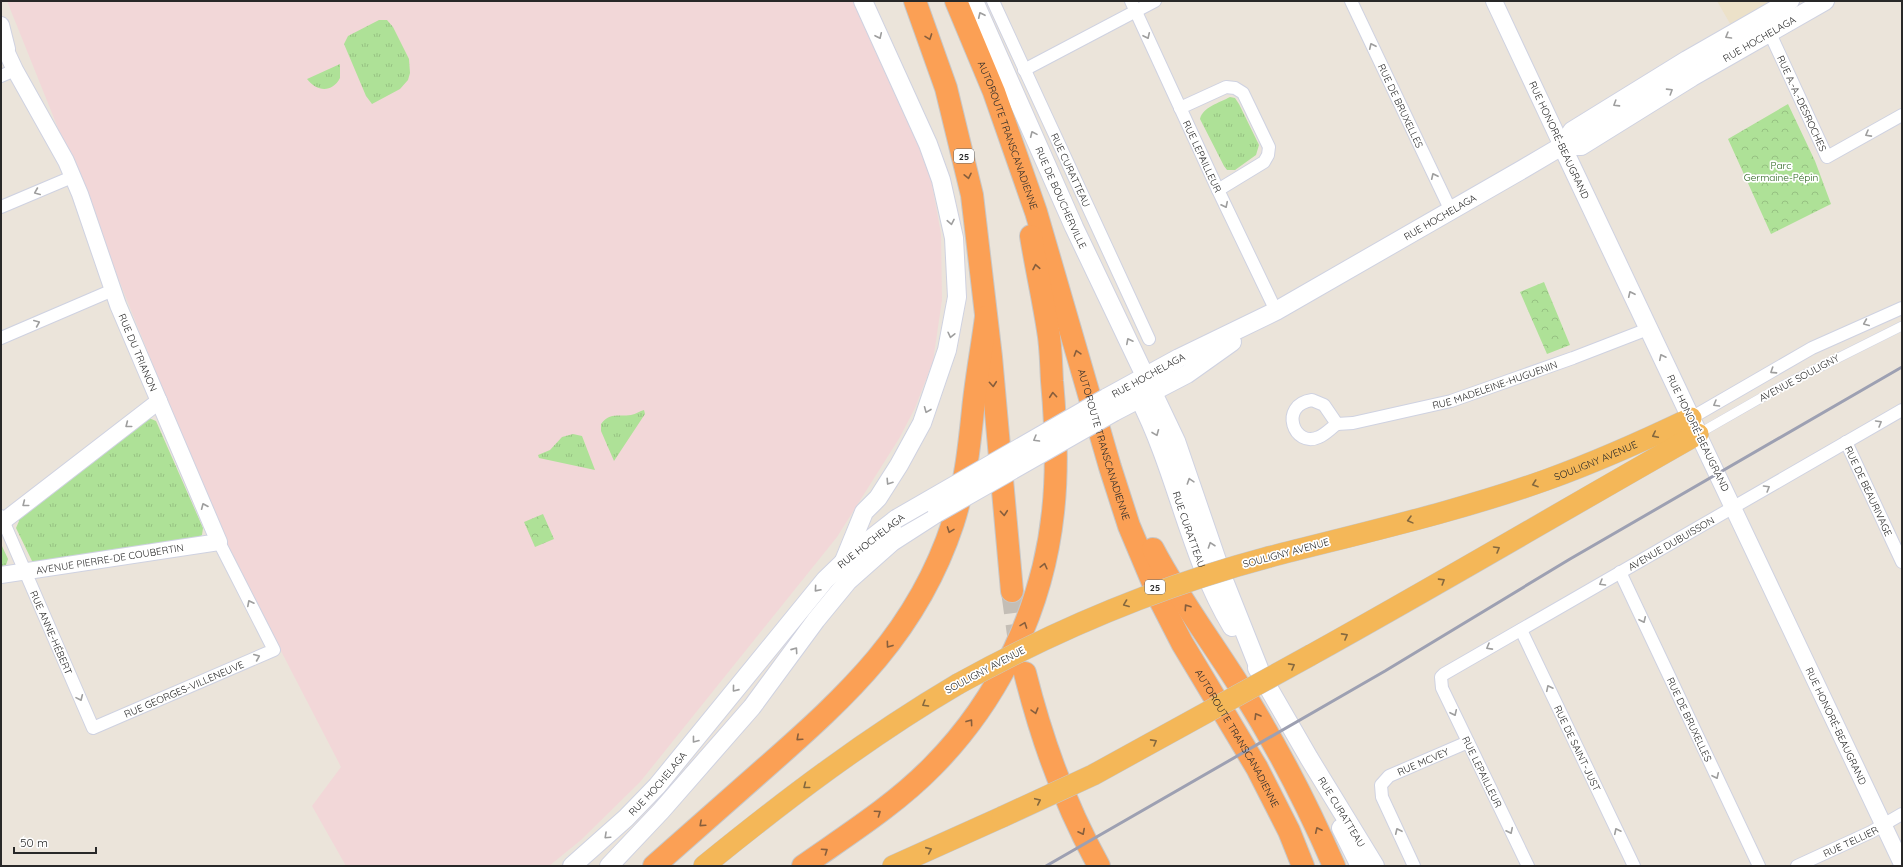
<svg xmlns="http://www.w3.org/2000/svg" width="1903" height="867" font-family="Quicksand,sans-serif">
<defs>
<pattern id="grass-tufts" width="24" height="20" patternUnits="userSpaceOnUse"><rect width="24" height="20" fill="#aee197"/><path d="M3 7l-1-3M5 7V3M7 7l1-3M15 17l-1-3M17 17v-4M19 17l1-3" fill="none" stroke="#96c182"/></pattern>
<pattern id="forest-crowns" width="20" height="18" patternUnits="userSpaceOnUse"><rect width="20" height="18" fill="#aee197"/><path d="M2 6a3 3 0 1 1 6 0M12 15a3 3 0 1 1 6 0" fill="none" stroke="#96c182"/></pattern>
</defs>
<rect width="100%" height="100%" fill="#ebe4da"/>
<path fill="#ece1c9" d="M1717,1H1779L1732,27Z"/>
<path fill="#f2d7d8" d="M7,1H855L906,109L931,179L941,234L942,300L933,361L915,408L900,437L837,537L640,782L581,840L549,866H346L312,806L341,767L222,537Z"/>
<path fill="url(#grass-tufts)" d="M379,20H387L393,27L409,59L410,73L408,80L400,89L372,104L366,96L344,44L348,36Z
M340,64V78C332,93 317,92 307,79Z
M1230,97L1235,98L1239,104L1259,145L1256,155L1235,170H1227L1224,166L1200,119C1203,107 1219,103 1230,97Z
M644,410L645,414L614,461L601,431V424C610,412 618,417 631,415C636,414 640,411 644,410Z
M149,418L156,421L203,528L202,535L198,538L36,562L32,561L16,528L19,521L17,519Z
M573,434L582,436L595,470L539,458L538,455L550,450L562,437Z
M1,544L8,559L6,565L1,566V569Z"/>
<path fill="url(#forest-crowns)" d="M1788,104L1815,161L1831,204L1771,234L1728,139Z
M1544,282L1570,345L1547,354L1520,292Z
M543,514L554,539L535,547L524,522Z"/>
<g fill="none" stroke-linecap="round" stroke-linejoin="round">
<path stroke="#c4beb6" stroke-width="22" stroke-dasharray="22 11" stroke-linecap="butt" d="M1012,591L1020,649"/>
<g stroke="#cfd2e1" stroke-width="10">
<path id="pedestrian" d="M1698,434L1782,386L1902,326"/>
</g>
<g stroke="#cfd2e1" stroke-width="14">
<g id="minor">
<path id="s1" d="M993,1L1149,339"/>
<path id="s2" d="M1131,1L1218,190L1276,311"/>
<path id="s3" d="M1351,1L1451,211"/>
<path id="s4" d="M1767,27L1827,157L1902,115"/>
<path d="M1024,70L1155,1"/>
<path d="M1,76L15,70"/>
<path d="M1180,108L1226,87L1235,88L1243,93L1269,147L1268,155L1264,162L1218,190"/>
<path d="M1,207L72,177"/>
<path d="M1,338L113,290"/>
<path d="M1312,400L1324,405L1337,424C1331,428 1326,434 1319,437C1294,449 1278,405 1312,400Z"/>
<path d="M1691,418L1812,348L1902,308"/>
<path id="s5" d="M1337,424L1353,423L1451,401L1573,358L1648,329"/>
<path id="s6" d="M1846,442L1902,562"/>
<path id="s7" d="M1,516L93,728L274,650L219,542"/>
<path id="s8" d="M1620,572L1759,866"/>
<path id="s9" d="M1521,630L1634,866"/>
<path id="s10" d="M1414,866L1382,797L1381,785L1389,776L1468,742"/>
<path id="s11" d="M1528,866L1442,688L1441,677L1444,674L1902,410"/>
<path id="s12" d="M1797,866L1871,832L1902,814"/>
</g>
</g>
<g stroke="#cfd2e1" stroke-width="18">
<g id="tertiary">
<path d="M1494,1L1562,146"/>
<path d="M1,25L7,49"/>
<path id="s13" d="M1,40L15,70L66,161L80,194L118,305L219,542L1,575"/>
<path id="s14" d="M1698,434L1902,864"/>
<path d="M1,523L159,401"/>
</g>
</g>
<g stroke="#cfd2e1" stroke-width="20">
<g id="secondary">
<path id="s15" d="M974,1L1074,227L1176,441L1223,578L1262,676"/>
<path d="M1562,146L1697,431"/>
<path id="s16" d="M1562,146H1581L1692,77L1825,1"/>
<path id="s17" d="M1146,376L1139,398C1177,472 1189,556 1232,627"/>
<path id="s18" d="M1106,398L1179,358L1276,311L1523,169L1562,146L1572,131L1687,60L1790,1"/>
<path d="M1114,412L1187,374L1232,342"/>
<path d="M844,561L864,512L878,498L899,465L922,423L947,350L957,297L954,238L941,180L928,144L863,1"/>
<path id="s19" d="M1257,668L1309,758L1375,866"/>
<path d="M1341,828L1360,866"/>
<path id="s20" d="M572,866L626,818L657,786L825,580L854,552L896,519"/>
<path d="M609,866L661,811L752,707L816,620L848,581L892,542L937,513"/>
</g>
</g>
<g stroke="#c7c7c7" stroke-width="22">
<g id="trunk">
<path id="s21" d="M1269,557C1362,533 1456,512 1546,480C1596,462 1643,441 1691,418"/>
<path d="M1311,655C1441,583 1569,507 1698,434"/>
<path d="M704,866C785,800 868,737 958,684"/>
<path d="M893,866L1002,817"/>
</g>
</g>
<g stroke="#c7c7c7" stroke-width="24">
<g id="motorway">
<path d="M915,1L946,88L972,195L991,357L1012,591"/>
<path id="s22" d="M956,1L994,92L1036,212L1110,467L1129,526L1161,602L1182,643L1257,768L1289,831L1303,866"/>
<path d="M1153,549C1178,597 1211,641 1240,687C1276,744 1307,804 1334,866"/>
<path d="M1025,673C1042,741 1065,805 1099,866"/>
<path d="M654,866C691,833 728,801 765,768C849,694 917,632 953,523C965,486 969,449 973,410C976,379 982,348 986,317"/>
<path d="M803,866C847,835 895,805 933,766C1000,698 1043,607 1053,512C1058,468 1056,425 1052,381C1051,364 1051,346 1048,330C1043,298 1036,267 1031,236"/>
</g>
</g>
<use href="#pedestrian" stroke="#fff" stroke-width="9"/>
<use href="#minor" stroke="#fff" stroke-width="12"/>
<use href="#tertiary" stroke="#fff" stroke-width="16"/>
<use href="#secondary" stroke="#fff" stroke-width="18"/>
<use href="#trunk" stroke="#f4b758" stroke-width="21"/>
<use href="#motorway" stroke="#fba055" stroke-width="22"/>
<path stroke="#9da0b2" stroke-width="3" d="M1046,866L1385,671L1570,559L1902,367"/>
<g stroke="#cfd2e1" stroke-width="20" stroke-linecap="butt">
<path id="secondary-bridge" d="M937,513L1114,412
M896,519L1106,398"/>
</g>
<g stroke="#c7c7c7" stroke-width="22" stroke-linecap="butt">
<path id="trunk-bridge" d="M958,684C1057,629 1160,586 1269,557
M1002,817L1093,775L1311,655"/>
</g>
<use href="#secondary-bridge" stroke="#fff" stroke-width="18"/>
<use href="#trunk-bridge" stroke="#f4b758" stroke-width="21"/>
</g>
<defs><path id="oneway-chevron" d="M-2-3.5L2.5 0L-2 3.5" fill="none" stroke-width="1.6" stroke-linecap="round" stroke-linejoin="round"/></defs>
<g stroke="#9e9e9e">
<use href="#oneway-chevron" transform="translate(981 15) rotate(-115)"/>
<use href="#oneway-chevron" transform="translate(879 36) rotate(65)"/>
<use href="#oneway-chevron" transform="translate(1147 36) rotate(65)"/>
<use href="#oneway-chevron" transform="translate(1728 36) rotate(150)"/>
<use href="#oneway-chevron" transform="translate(1372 46) rotate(-115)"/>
<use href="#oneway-chevron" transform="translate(1670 91) rotate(-32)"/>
<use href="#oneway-chevron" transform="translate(1616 104) rotate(148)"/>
<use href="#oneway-chevron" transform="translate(1033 134) rotate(-114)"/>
<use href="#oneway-chevron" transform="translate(1868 134) rotate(151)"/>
<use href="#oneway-chevron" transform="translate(1434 176) rotate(-115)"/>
<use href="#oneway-chevron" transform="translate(37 192) rotate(157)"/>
<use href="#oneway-chevron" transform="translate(1225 205) rotate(64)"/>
<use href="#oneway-chevron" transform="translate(951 222) rotate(79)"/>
<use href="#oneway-chevron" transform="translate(1631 294) rotate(-115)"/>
<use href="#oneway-chevron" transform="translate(37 323) rotate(-23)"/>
<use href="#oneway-chevron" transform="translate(1866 323) rotate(157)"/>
<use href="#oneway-chevron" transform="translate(951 335) rotate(103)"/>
<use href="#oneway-chevron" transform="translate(1129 341) rotate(-117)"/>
<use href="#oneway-chevron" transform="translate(1662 357) rotate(-116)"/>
<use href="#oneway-chevron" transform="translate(1773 371) rotate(147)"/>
<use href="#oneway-chevron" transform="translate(1716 404) rotate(150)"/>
<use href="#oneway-chevron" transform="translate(927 410) rotate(112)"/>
<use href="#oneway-chevron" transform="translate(1879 423) rotate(-30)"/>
<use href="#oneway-chevron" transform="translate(128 425) rotate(142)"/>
<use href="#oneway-chevron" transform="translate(1156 433) rotate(68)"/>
<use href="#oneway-chevron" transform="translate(1036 439) rotate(150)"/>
<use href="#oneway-chevron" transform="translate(1190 481) rotate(-108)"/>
<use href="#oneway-chevron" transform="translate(889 482) rotate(123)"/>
<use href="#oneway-chevron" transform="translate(1767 488) rotate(-31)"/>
<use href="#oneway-chevron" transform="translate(25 504) rotate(142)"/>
<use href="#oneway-chevron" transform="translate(204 506) rotate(-113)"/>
<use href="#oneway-chevron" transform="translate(1211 545) rotate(-109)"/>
<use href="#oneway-chevron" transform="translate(1602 583) rotate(150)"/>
<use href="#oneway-chevron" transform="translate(817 589) rotate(131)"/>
<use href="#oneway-chevron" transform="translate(250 603) rotate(-117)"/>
<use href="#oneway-chevron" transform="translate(1643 620) rotate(65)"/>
<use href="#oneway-chevron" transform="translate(1489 647) rotate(151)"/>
<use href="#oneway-chevron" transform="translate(795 650) rotate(-55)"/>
<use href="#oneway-chevron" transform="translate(257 657) rotate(-23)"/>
<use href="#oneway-chevron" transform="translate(1549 688) rotate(-116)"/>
<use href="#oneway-chevron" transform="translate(735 689) rotate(129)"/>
<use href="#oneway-chevron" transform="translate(80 698) rotate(66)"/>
<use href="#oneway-chevron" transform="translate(1454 713) rotate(65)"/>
<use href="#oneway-chevron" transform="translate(695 740) rotate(128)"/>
<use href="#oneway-chevron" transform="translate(1716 776) rotate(65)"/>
<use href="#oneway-chevron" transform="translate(1398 831) rotate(-115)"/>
<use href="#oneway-chevron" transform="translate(1510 831) rotate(64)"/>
<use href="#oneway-chevron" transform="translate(1617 831) rotate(-116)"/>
<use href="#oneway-chevron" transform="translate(607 836) rotate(137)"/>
</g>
<g stroke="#875e3c">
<use href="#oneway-chevron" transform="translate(929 37) rotate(70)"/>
<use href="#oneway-chevron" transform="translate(968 176) rotate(78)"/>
<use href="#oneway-chevron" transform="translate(1036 267) rotate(-101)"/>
<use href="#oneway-chevron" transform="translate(1077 353) rotate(-107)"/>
<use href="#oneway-chevron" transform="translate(993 384) rotate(85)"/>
<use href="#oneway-chevron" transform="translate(1053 395) rotate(-95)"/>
<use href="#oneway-chevron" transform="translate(1004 513) rotate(85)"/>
<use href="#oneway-chevron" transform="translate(950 530) rotate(110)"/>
<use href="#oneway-chevron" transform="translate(1044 566) rotate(-76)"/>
<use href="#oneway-chevron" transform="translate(1187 607) rotate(-124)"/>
<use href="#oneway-chevron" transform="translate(1024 625) rotate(-70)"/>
<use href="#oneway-chevron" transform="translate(889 645) rotate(126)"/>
<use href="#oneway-chevron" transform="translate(1035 711) rotate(74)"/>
<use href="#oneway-chevron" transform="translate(1257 716) rotate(-121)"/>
<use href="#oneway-chevron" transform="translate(970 722) rotate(-54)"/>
<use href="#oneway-chevron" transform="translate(799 738) rotate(138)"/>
<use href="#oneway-chevron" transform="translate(878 813) rotate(-35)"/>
<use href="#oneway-chevron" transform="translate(702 824) rotate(138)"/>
<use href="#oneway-chevron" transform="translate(1318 830) rotate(-115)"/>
<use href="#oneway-chevron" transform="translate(1082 832) rotate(63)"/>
<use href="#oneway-chevron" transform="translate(825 851) rotate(-34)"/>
</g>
<g stroke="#84683e">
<use href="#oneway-chevron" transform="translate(1655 435) rotate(154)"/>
<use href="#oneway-chevron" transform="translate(1535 484) rotate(161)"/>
<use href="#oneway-chevron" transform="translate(1410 520) rotate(165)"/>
<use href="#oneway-chevron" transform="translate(1497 549) rotate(-30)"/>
<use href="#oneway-chevron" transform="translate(1442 581) rotate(-32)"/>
<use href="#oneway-chevron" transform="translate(1126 604) rotate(159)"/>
<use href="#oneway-chevron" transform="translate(1345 636) rotate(-29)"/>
<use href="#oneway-chevron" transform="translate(1292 666) rotate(-29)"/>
<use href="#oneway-chevron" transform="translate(925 704) rotate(149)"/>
<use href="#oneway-chevron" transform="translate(1154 742) rotate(-29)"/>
<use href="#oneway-chevron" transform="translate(806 786) rotate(142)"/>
<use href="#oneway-chevron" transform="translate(1038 801) rotate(-25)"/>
<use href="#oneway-chevron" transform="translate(929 850) rotate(-24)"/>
</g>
<g text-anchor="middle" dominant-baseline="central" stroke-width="3.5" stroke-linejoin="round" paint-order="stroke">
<g fill="#fff" stroke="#686868" stroke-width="1">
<rect x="954" y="149" width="20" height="14" rx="3"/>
<rect x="1145" y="580" width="20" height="14" rx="3"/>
</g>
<g font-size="9" font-weight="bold" fill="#282828">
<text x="964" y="156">25</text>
<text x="1155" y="587">25</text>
</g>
<g font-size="10" fill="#282828" stroke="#fff">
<text stroke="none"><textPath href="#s16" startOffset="227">RUE HOCHELAGA</textPath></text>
<text stroke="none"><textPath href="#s4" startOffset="84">RUE A.-A.-DESROCHES</textPath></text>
<text stroke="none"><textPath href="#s3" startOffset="116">RUE DE BRUXELLES</textPath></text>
<text stroke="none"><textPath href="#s22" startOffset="144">AUTOROUTE TRANSCANADIENNE</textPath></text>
<text transform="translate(1559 140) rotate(65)">RUE HONORÉ-BEAUGRAND</text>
<text stroke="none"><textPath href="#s2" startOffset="171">RUE LEPAILLEUR</textPath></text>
<text stroke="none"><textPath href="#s1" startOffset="186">RUE CURATTEAU</textPath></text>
<text stroke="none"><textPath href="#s15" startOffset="215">RUE DE BOUCHERVILLE</textPath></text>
<text stroke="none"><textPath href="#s18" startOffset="380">RUE HOCHELAGA</textPath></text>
<text stroke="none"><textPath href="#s13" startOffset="342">RUE DU TRIANON</textPath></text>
<text stroke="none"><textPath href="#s18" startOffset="48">RUE HOCHELAGA</textPath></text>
<text transform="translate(1799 378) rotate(-28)">AVENUE SOULIGNY</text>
<text stroke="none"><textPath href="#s5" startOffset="163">RUE MADELEINE-HUGUENIN</textPath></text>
<text transform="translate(1698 433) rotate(64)">RUE HONORÉ-BEAUGRAND</text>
<text stroke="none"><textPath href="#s22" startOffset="468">AUTOROUTE TRANSCANADIENNE</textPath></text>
<text stroke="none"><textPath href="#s21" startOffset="341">SOULIGNY AVENUE</textPath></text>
<text stroke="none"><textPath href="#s6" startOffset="54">RUE DE BEAURIVAGE</textPath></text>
<text stroke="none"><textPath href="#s17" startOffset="164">RUE CURATTEAU</textPath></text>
<text transform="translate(871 541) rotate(-38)">RUE HOCHELAGA</text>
<text stroke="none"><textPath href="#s11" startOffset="475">AVENUE DUBUISSON</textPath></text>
<text transform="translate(1286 553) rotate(-15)">SOULIGNY AVENUE</text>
<text transform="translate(110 559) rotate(-9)">AVENUE PIERRE-DE COUBERTIN</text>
<text stroke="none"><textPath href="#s7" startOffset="127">RUE ANNE-HÉBERT</textPath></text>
<text transform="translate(985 670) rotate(-28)">SOULIGNY AVENUE</text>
<text stroke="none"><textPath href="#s7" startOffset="330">RUE GEORGES-VILLENEUVE</textPath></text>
<text stroke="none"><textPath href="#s8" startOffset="163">RUE DE BRUXELLES</textPath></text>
<text stroke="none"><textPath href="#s14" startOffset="323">RUE HONORÉ-BEAUGRAND</textPath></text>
<text stroke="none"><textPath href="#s22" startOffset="792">AUTOROUTE TRANSCANADIENNE</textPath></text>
<text stroke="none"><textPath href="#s9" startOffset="131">RUE DE SAINT-JUST</textPath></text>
<text stroke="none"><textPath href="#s10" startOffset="137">RUE MCVEY</textPath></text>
<text transform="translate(1482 772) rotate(64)">RUE LEPAILLEUR</text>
<text stroke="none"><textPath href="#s20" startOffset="119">RUE HOCHELAGA</textPath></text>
<text stroke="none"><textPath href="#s19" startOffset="167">RUE CURATTEAU</textPath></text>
<text stroke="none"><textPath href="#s12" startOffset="59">RUE TELLIER</textPath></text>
</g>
<g font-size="10" fill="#28631b" stroke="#fff">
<text x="1781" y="165">Parc<tspan x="1781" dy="12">Germaine-Pépin</tspan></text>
</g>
</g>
<rect width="1903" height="867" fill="none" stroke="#282828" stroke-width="4"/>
<path d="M14 847v6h82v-6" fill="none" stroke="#282828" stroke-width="2"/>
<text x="20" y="847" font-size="12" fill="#282828" stroke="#ffffff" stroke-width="3" paint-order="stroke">50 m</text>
</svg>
